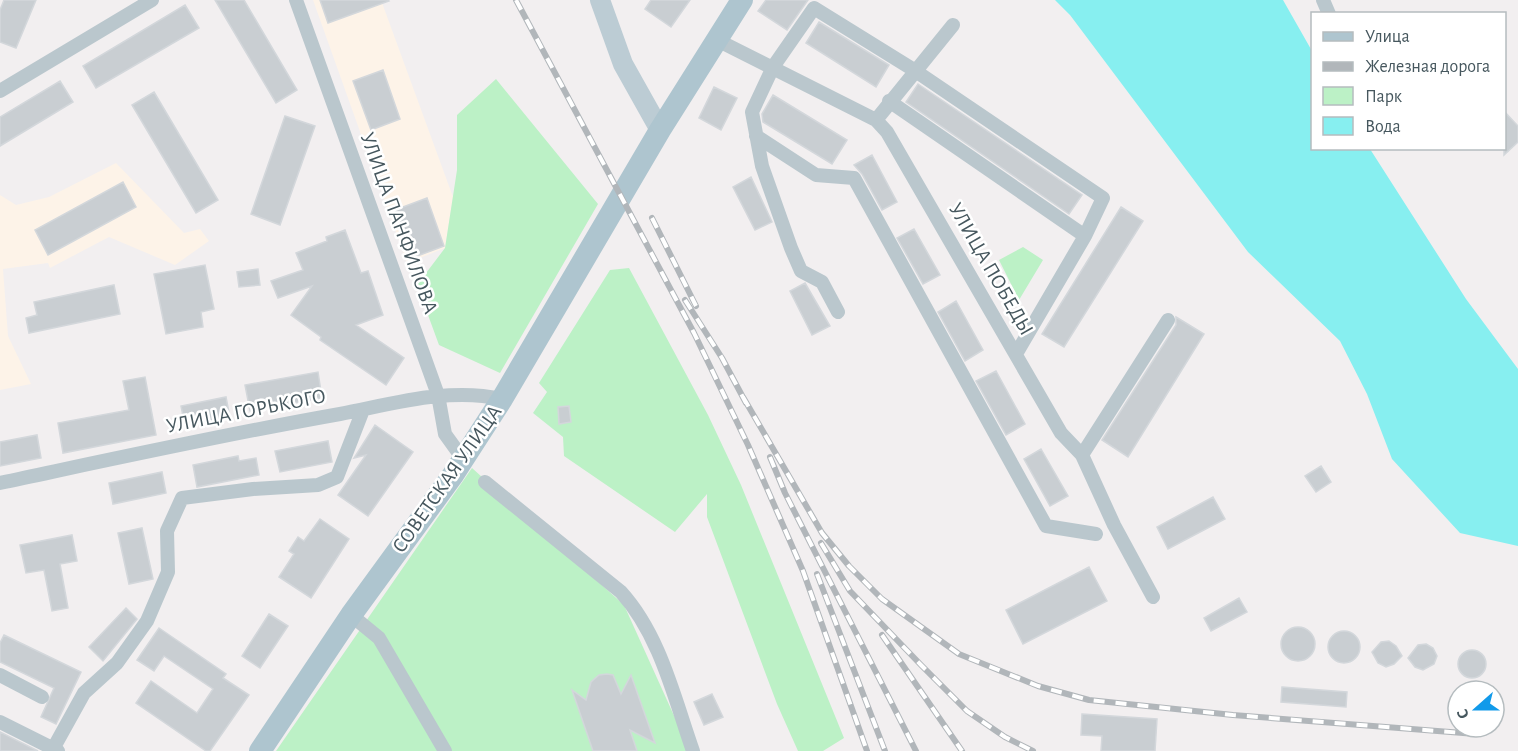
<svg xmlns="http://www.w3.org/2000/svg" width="1518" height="751" font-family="'Alegreya Sans',sans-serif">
<rect width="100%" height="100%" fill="#f2eff0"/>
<path fill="#fdf3e8" d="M313,0H381L453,197L445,248L407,263Z
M116,163L184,233L200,229L209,241L175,265L109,237L50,268L48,263L3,269L8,336L31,384L0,390V195L16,205L49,197Z"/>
<path fill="#bcf1c6" d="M496,79L598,204L500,373L439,345L417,285L445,248L457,170V115Z
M1023,247L1043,260L1019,300L999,260Z
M629,268L708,415L741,485L844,738L823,751H798L777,704L707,517V494L675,532L564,456L563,437L533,413L547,392L539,383L610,270Z
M472,468L624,605L690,751H276Z"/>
<path fill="#87eff0" d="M1055,0H1283L1312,51V148L1370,149L1466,299L1518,369V546L1460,533L1392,459L1367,394L1340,341L1248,252L1070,15Z"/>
<path fill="#c9ced2" stroke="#d3d7db" stroke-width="1.5" d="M4,0H36L16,48L0,42V10Z
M215,0H244L297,90L276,103Z
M320,0H388L389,1L328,23Z
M651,0H690L671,27L645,9Z
M766,0H808L787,30L758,11Z
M185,5L199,28L96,88L83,66Z
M819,22L889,65L876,87L806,43Z
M383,70L400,119L371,130L353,81Z
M60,81L73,102L0,146V117Z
M918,84L1082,195L1069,214L906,102Z
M714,87L737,98L721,130L699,118Z
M154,92L218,200L196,213L132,105Z
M773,95L847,140L832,164L763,122L762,114Z
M1504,111L1518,126V142L1504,155Z
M285,116L315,126L280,225L251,214Z
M872,155L897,202L882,210L862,174L854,165Z
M751,177L772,222L755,230L733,187Z
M123,182L136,207L48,255L35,230Z
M427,198L444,246L412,258L395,210Z
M1121,207L1143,221L1064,347L1042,334Z
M914,229L940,275L923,284L897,238Z
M345,230L361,273L368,271L383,315L356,325L404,358L386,385L320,340L321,337L291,315L312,286L278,298L271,281L303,270L296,253L327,241L326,237Z
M205,265L214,309L201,312L203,327L166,334L154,274Z
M258,269L260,285L239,287L237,272Z
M805,283L830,326L812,335L790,291Z
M114,285L120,314L29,333L26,318L37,315L34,302Z
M956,301L983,350L965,361L938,312Z
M1176,317L1204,334L1128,457L1102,440L1176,325Z
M996,371L1025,424L1006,435L976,381Z
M318,372L322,398L250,411L245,385Z
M145,377L156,435L63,453L58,423L129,410L123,381Z
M226,397L230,418L185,426L181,406Z
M569,406L571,422L559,424L558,407Z
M375,425L413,452L368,516L338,495L366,455L354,458Z
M37,435L41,458L0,466V442Z
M328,441L332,462L280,472L275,451Z
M1041,449L1068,496L1050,506L1024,459Z
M238,456L239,461L256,458L259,475L197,487L193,465Z
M1321,466L1331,482L1316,492L1305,476Z
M162,472L166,493L113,504L109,483Z
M1213,497L1225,519L1168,549L1157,527Z
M320,519L349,539L311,598L279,577L294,554L289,551L298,537L304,541Z
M142,528L153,579L129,584L118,533Z
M72,535L77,561L60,564L68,608L52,611L44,570L26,573L20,545Z
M1089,567L1107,601L1023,644L1006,610Z
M1239,598L1247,612L1211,631L1204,618Z
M126,608L137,619L103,661L89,647Z
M269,614L288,626L260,668L242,656Z
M1281 644a17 17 0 1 1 34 0a17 17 0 1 1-34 0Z
M159,628L226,674L223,678L249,695L210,751H206L136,703L151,681L197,713L213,689L164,656L154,671L137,660Z
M1328 647a16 16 0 1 1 32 0a16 16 0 1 1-32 0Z
M4,635L81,672L56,724L41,717L54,688L0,662V643Z
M1389,641L1396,646L1402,656L1394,664L1386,667L1378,663L1372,652L1381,642Z
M1426,644L1433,648L1437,656L1434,664L1423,670L1415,667L1408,658L1418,645Z
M1458 664a14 14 0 1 1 28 0a14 14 0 1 1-28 0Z
M607,674L613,675L621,694L631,675L655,743L630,730L637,751H593L572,690L586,700L591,682L599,675Z
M1282,687L1347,692L1346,707L1281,702Z
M712,694L723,717L704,725L694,702Z
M1082,714L1157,719L1155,751H1101L1102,736L1081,735Z
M0,732L38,751H0Z"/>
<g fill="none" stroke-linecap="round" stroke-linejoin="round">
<path stroke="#bac7cd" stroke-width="14" d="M296,0L438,395L445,434L463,459
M1323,0L1329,14
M717,40L876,120L887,132L1061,433L1082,455L1114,525L1153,597
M0,91L152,0
M876,120L953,25
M756,136L816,175L854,178L1046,526L1096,534
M838,312L822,282L801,271L791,248L762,166L752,112L773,67L814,8L914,70L1103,198L1085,236L889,101
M1016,354L1085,236
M1082,455L1168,320
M485,482L621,592C660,635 674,697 693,751
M0,483C113,459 226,434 340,414C393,404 448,387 502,399
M351,615L379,638L445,751
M0,675L42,697
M0,722L58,751
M53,749L84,693L117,663L147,621L168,572L167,531L182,498L253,489L318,485L337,477L363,410"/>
<path stroke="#bcccd4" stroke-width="20" d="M600,0L623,64L660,130"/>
<path stroke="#aec5cf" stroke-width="22" d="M260,751L351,615L453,475L502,399L660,130L742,0"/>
<g stroke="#b1b6ba" stroke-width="6">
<path id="rail" d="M516,0L694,333L748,445L803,571L867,751
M652,218L696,306
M685,300L722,358L746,403
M743,397L822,533L849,566L882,599L959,654L1038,686L1089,700L1233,715L1476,734
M770,457L785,493L916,751
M821,543L850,591L921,665L967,711L1005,737L1033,751
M817,574L885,751
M882,635L962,751"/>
</g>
<use href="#rail" stroke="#fff" stroke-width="4" stroke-dasharray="11" stroke-linecap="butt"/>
</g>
<g text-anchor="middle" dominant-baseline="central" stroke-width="5" stroke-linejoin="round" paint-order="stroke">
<g font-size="21" fill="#46575e" stroke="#fff">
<text transform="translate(399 223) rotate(70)">УЛИЦА ПАНФИЛОВА</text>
<text transform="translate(991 269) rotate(60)">УЛИЦА ПОБЕДЫ</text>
<text transform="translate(246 411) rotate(-11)">УЛИЦА ГОРЬКОГО</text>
<text transform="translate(447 479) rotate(-55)">СОВЕТСКАЯ УЛИЦА</text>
</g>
</g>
<rect x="1311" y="12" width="195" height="138" fill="#ffffff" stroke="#b5bcbf" stroke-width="1.5"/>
<rect x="1323" y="32" width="30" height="9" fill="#aec5cf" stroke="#b5bcbf" stroke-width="1.5"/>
<text x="1365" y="42" font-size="18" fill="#46575e">Улица</text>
<rect x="1323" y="62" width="30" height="9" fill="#b1b6ba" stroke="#b5bcbf" stroke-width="1.5"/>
<text x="1365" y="72" font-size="18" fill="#46575e">Железная дорога</text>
<rect x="1323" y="87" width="30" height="18" fill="#bcf1c6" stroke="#b5bcbf" stroke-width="1.5"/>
<text x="1365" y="102" font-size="18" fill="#46575e">Парк</text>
<rect x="1323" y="117" width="30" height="18" fill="#87eff0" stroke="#b5bcbf" stroke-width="1.5"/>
<text x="1365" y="132" font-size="18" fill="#46575e">Вода</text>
<g transform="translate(1476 709) rotate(249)"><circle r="28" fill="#ffffff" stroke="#b5bcbf" stroke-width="1.5"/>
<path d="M0-4.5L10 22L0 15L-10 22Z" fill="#119aea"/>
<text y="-9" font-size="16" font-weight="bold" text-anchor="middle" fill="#46575e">С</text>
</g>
</svg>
